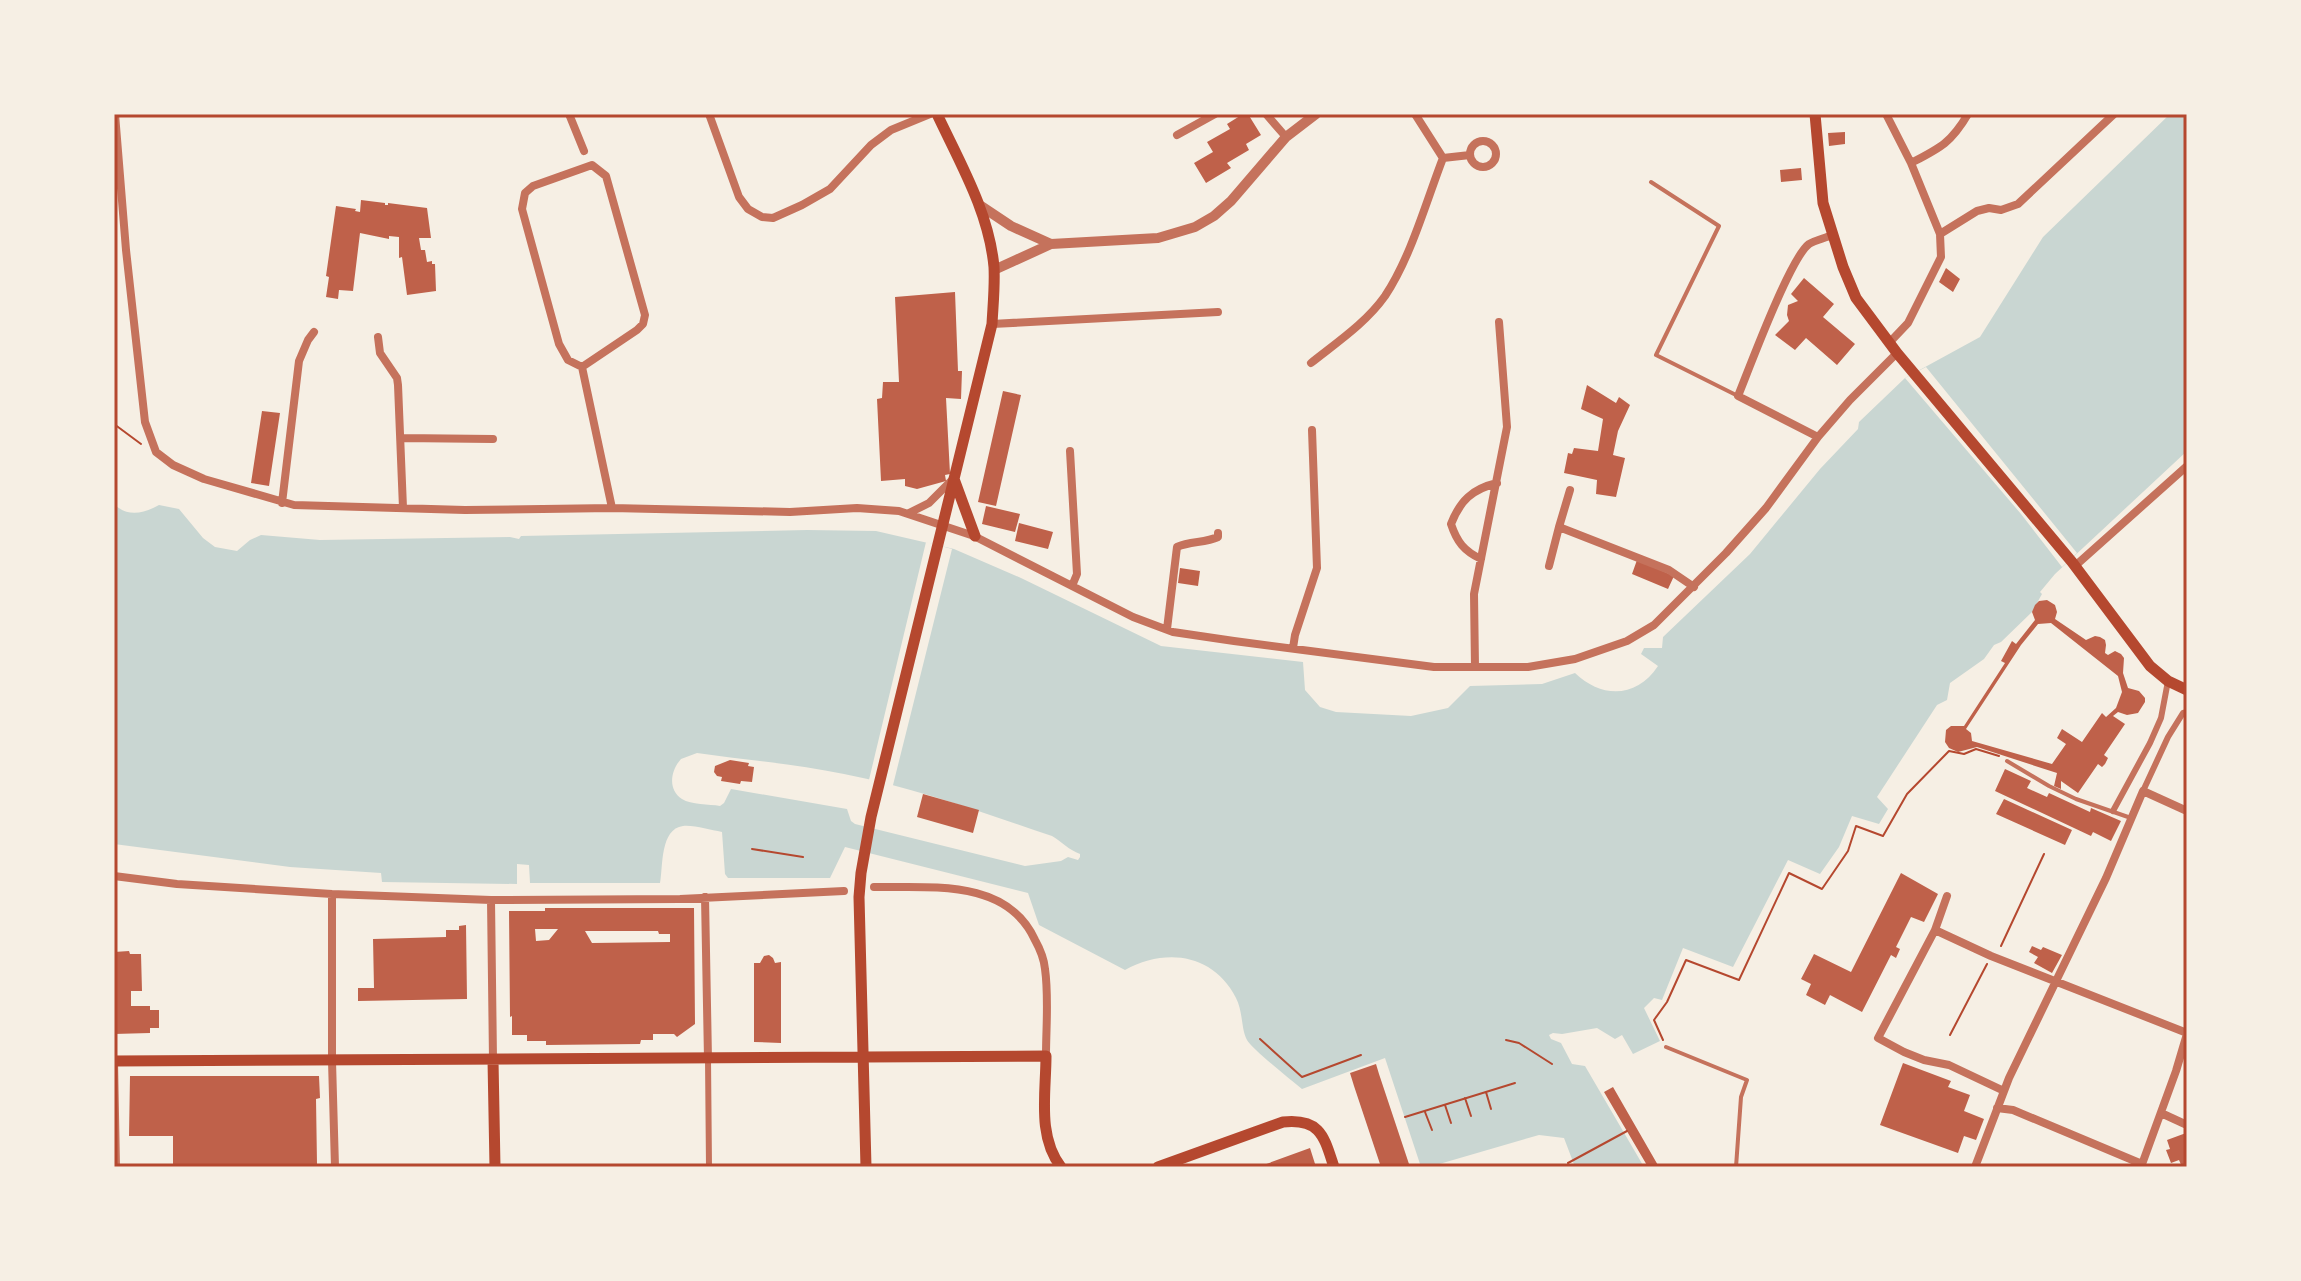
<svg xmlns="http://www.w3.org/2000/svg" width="2301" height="1281" font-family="Cabin,sans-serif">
<rect width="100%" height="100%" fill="#f6efe4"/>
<path fill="#c9d6d2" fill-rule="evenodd" d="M2170,114H2187V451L2055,574L2040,592L2042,594L2032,612L2001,642L1994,645L1984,659L1950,683L1947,700L1937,705L1877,797L1888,809L1879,824L1852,816L1839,847L1820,874L1788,860L1733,967L1683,948L1662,1000L1654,998L1644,1008L1660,1041L1633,1054L1622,1035L1615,1039L1597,1028L1562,1034L1553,1033L1549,1035L1551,1039L1561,1043L1572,1064L1585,1066L1644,1167H1575L1564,1138L1539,1135L1429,1167H1421L1385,1058L1302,1089C1292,1081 1251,1048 1247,1040C1241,1029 1243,1011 1236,998C1213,953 1165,948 1125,970L1039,925L1028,893L845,847L830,878H728L725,874L722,832C710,830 695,825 683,826C660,829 663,866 660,883H530L529,865L517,864V884L382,882L381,873L290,867L114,844V504C127,517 143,514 159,505L179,509L203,538L215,547L237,551L250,540L261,535L320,540L510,537L519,539L521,536L807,530L876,531L954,549L1021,578L1161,646L1303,662L1305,690L1320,707L1336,712L1411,716L1448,708L1470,686L1542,684L1575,673C1602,699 1637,698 1658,666L1641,654L1644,648H1662L1663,637L1750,554L1820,469L1858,429L1859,422L1905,378L1980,337L2043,237ZM697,753C746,760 796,764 844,774C916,788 984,813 1052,836C1062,842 1069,850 1080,854V857L1078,860L1068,857L1061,861L1025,866L855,824L851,821L847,809L731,789L724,803L720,806C709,804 691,805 682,799C667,789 671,770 681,759Z"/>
<path fill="#f6efe4" d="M1926,367L2077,553L2062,567L2021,514L1905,378Z
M926,542L952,549L892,789L868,784Z"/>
<path fill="#bf614a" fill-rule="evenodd" d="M1243,114H1248L1261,135L1246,144L1249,150L1227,163L1231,168L1206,183L1194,163L1213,152L1207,142L1230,129L1227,124Z
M1845,132V144L1829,146L1828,133Z
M1801,168L1802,180L1781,182L1780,170Z
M361,200L385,203V205H388V203L427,208L431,238H419L421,250H425L427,262L432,261V264H435L436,291L407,295L402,257L399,258V237L389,236V239L360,233L353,291L339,290L338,299L326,297L329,277L326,276L336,206L356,209L355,211L360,212Z
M1946,268L1960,279L1953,292L1939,282Z
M1804,278L1834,304L1823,317L1855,344L1837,365L1806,338L1795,350L1775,335L1789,321L1787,315L1788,305L1798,301L1791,294Z
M955,292L958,371H962L961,399L946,398L950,474L945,475L946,481L917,489L905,486V479L881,481L877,399L882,398L883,382H899L895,297Z
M1587,385L1616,403L1619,397L1630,405L1618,431L1613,455L1625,458L1616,497L1596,494L1597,480L1564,473L1568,453L1572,454L1574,448L1598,451L1603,419L1581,409Z
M1003,391L1021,395L996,506L978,502Z
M262,411L280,413L269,486L251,483Z
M986,506L1020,514L1015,532L982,524Z
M1019,523L1053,532L1048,549L1015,541Z
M1637,560L1674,576L1668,589L1632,574Z
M1180,568L1200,571L1198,586L1178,583Z
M2047,600L2055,605L2057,612L2055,619L2086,640L2095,636L2100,637L2105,640L2106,645L2105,653L2108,655L2115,651L2121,654L2124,658L2123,673L2128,688L2139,691L2145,698V702L2138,713L2127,715L2118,712L2113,716L2125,724L2104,755L2108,758L2105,764L2102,767L2098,764L2078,793L2061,781V789L2054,786L2057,773L1977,747L1958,752L1949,748L1945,742L1946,730L1951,726H1964L2005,663L2001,661L2012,641L2016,644L2035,620L2032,612L2035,605L2039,601ZM2051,623L2118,676L2122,692L2116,708L2106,717L2102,713L2082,742L2062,729L2057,738L2066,744L2052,764L1972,741L1971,733L1966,729L2021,645L2038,624Z
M730,760L749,763L748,766L754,767L752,782L741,781L740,784L721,781L722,777L717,776L714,772L715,766Z
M2005,769L2031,781L2027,788L2047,797L2049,793L2090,812L2091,808L2121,821L2111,841L2093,832L2091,836L1995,791Z
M923,794L979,810L973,833L917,817Z
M2004,799L2072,830L2065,845L1996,814Z
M1901,873L1938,894L1924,922L1911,917L1896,947L1900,949L1896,958L1891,955L1862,1012L1830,995L1825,1005L1806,995L1811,984L1801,979L1814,954L1851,972Z
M545,908H694L695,1024L677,1037L674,1034H653V1040H641L640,1044L546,1045V1041H527V1035H512V1016L510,1017L509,911H545ZM535,929H558L549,940L536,941ZM585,931H658L659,934H670V942L592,943Z
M466,925L467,999L358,1001V988H374L373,939L446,937V930H459V926Z
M2032,946L2041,950L2043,947L2062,955L2052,973L2034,963L2038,957L2029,952Z
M129,951L130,954H141L142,991H131V1006H150V1010H159V1028H150V1033L114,1034V952Z
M769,955L773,958L775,963L781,962V1043L754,1042V963H760L764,956Z
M1903,1063L1951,1081L1948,1087L1970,1095L1964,1111L1984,1119L1976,1140L1964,1136L1958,1153L1880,1125Z
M1376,1064L1379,1074L1410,1167H1381L1354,1086L1350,1073Z
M130,1076H319L320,1098L316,1099L317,1164L173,1167V1136H129Z
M1613,1087L1659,1167H1648L1604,1092Z
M2186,1133L2187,1167H2182L2179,1160L2171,1163L2166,1150L2170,1149L2167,1140Z
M1310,1148L1316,1167H1258Z"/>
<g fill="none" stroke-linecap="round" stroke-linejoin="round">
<path stroke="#b5482f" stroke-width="2" d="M114,424L141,444
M752,849L803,857
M2001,946L2044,854
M1950,1035L1987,964
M1260,1039L1302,1077L1361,1055
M1506,1040L1519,1043L1552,1064
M1663,1040L1654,1020L1667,1002L1686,960L1739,980L1789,873L1822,889L1848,851L1856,826L1883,836L1907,794L1949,751L1964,754L1976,749L1999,756
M1486,1092L1491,1109
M1465,1098L1471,1116
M1445,1105L1451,1123
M1425,1112L1432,1130
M1405,1117L1515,1083
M1568,1163L1627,1131"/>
<path stroke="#c5725c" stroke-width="4" d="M1651,182L1719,226L1656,355L1738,396
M2007,761L2049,786L2076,799L2131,818
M1666,1047L1747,1080L1741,1097L1736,1167"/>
<path stroke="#c5725c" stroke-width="6" d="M2143,791L2168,737L2183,713L2187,712
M2113,811L2150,743L2161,718L2168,681
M708,1059L709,1167"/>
<path stroke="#c5725c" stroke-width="8" d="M115,114L126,250L145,422L156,452L173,465L204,479L294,505L465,510L612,508L790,512L857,508L899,511L974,536L1133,617L1173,632L1234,641L1434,667H1528L1575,659L1627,641L1654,625L1726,553L1766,508L1818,437L1850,400L1897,353
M569,114L584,151
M709,114L739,197L748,209L762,217L773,218L802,205L830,189L871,145L891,130L930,114
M1266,114L1286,137
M1415,114L1443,158L1470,155
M1886,114L1911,163L1940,234L1941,257L1908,323L1889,343
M1177,135L1215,114
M1470 154a13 13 0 1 1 26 0a13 13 0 1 1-26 0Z
M1911,163C1940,148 1951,143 1968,114
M1940,234L1977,211L1989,208L2001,210L2018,204L2114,114
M992,324L1218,312
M378,337L380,353L397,378L398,385L403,508
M1311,363C1336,343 1366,323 1385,296C1411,257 1426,202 1443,158
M582,367L637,330L643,324L645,315L606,176L592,165L533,186L525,193L522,209L559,344L568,360L582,367L612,508
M1818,437L1738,396C1749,369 1790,258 1809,244C1815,240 1826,238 1832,235
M401,438L493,439
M1070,451L1077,574L1072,586
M1570,490L1559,527L1669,570L1694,587
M282,503L299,361L308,340L314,332
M909,513L929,503L952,480
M1481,559C1464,551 1457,542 1451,524C1460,501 1472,489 1497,483
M1549,566L1559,527
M2075,566L2187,466
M1167,629L1177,547C1190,541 1205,543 1218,537V533
M1293,648L1295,635L1317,568L1312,430
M1475,667L1474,594L1507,427L1499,322
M114,876L177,884L332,894L491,900L680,899L844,891
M874,887C930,888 1007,878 1035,940C1040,949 1044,958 1045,969C1049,997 1046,1027 1046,1056
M332,894V1061L335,1167
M1947,896L1935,930L1878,1038L1904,1052L1924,1060L1949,1065L2004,1091
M705,897L708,1059
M491,900L493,1060
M1935,930L1991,956L2187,1033
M114,1061L116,1167
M1997,1108L2013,1110L2142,1164
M2161,1113L2187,1125
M1975,1167L2009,1078L2106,878L2143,791L2187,811
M2141,1167L2176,1071L2187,1034"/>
<path stroke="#c5725c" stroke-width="10" d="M981,206L1011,226L1051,244
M994,270L1051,244L1158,238L1195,227L1214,216L1231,201L1286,137L1316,114"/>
<path stroke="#b5482f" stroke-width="11" d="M1815,114L1823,203L1843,267L1856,298L1897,353L2072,562L2150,666L2168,681L2187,690
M954,479L975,536
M493,1060L495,1167
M114,1061L1046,1056C1046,1093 1037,1136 1061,1167
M866,1167L859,897L861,873L871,817L992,324C993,305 995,286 994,267C989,212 960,163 937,114
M1158,1167L1283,1122C1321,1118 1324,1137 1334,1167"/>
</g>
<rect width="2301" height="1281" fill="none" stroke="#f6efe4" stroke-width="232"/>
<rect x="116" y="116" width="2069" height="1049" fill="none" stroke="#b5482f" stroke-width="3"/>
</svg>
